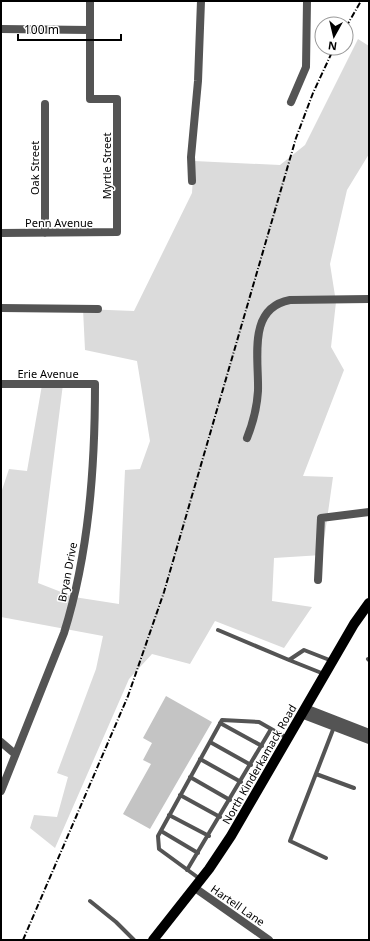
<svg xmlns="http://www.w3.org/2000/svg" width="370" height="941" font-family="'Noto Sans',sans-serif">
<rect width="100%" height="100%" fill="#fff"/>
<path fill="#dbdbdb" d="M358,39L369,46V154L347,190L330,264L336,302L331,347L344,370L303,476L333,477L322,555L274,558L272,601L312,607L284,648L215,621L190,664L152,654L129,679L55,848L30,828L34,815L57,817L68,777L57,773L96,669L103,636L1,617V493L9,469L27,471L42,385L63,384L38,583L74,597L119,604L125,470L140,469L150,441L137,361L85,350L83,309L134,311L192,193L194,161L280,165L305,145Z"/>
<path fill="#c4c4c4" d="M166,696L212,722L150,829L123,814L151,764L143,760L152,743L143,738Z"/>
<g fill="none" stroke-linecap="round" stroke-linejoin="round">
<path stroke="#545454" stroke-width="4" d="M218,630L289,660
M368,659L369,660
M324,674L289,660L304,650L332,661
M220,723L262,746
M210,742L251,765
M200,759L241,782
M316,774L354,788
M190,777L230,800
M180,795L220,817
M169,815L209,836
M161,831L198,853
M326,858L290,841L334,727
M187,870L271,729
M200,879L159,849L158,836L222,720L259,722L287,738
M90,901L116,922L134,940"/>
<path stroke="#545454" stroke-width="8" d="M1,29L90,30
M291,102L306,67L307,1
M192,181L191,157L198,81L201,1
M1,233L117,232V99H90V1
M45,233V104
M1,308L98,309
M1,384H95C95,467 89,553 64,633L1,791
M247,438C253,423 257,407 258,391C259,358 247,308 290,300L369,299
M318,580L321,518L369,512
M305,708L369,733
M301,714L369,740
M1,742L15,754
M195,888L269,940"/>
<path stroke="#000" stroke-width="10" d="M153,940L209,869L231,836L354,624L369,603"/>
<path stroke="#000" stroke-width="2" stroke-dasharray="6 2 1 2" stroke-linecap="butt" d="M346,27L361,1
M23,940L128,696L164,592L296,138L313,93L334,48"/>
</g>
<g text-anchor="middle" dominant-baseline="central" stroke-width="3" stroke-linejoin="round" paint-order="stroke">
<g font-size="11" fill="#000" stroke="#fff">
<text transform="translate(106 166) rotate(-90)">Myrtle Street</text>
<text transform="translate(34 168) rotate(-90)">Oak Street</text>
<text x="59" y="222">Penn Avenue</text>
<text x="48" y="373">Erie Avenue</text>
<text transform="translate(67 572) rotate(-79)">Bryan Drive</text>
<text transform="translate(259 764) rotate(-60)">North Kinderkamack Road</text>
<text transform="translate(238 905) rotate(35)">Hartell Lane</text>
</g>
</g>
<rect width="370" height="941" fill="none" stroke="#000000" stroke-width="4"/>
<g transform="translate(334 36) rotate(188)"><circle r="19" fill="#ffffff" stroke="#999999"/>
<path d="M0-3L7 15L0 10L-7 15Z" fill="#000000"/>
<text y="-6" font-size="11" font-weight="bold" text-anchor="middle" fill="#000000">N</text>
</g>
<path d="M18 34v6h103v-6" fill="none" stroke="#000000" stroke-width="2"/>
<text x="24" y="34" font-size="12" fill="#000000" stroke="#ffffff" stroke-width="3" paint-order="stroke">100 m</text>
</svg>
